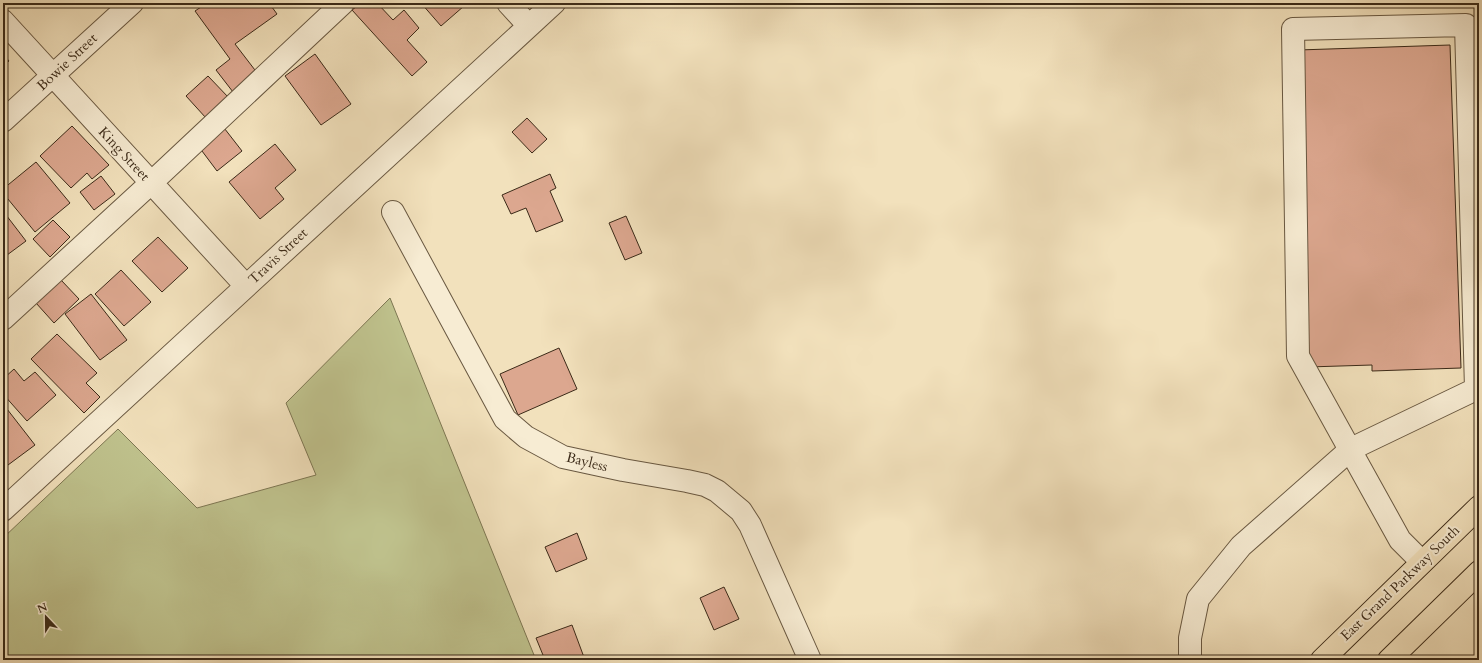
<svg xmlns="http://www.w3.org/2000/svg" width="1482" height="663" font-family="Cardo,serif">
<rect width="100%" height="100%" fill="#f2e1bc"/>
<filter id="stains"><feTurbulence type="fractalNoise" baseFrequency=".005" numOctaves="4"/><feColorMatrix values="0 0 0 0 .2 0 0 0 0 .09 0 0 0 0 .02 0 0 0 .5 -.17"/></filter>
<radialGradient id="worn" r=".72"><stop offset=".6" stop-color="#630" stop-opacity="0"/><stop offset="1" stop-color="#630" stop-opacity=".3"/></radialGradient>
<path fill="#bfc28d" stroke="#7d7652" d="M390,298L536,660H3V538L118,429L197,508L316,475L286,403Z"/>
<path fill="#dca78f" stroke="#3b2a18" d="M207,3H269L277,14L235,44L258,74L233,92L216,70L230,59L195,11Z
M361,3H377L393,20L404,10L419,28L407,40L427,62L412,76L352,10Z
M421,3H461L464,6L441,26Z
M1450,45L1461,368L1372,371V365L1308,367L1298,50Z
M3,54L9,61L3,66Z
M315,54L351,104L321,125L285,76Z
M208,76L229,98L206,118L186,96Z
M527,118L547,139L532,153L512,132Z
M221,124L242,151L217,171L196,143Z
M72,126L109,165L92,179L87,173L71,188L40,156Z
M275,144L296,170L275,188L284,199L260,219L229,182Z
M36,162L70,203L35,232L3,193V189Z
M550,174L556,188L550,191L563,221L536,232L526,208L511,214L502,195Z
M101,176L115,194L94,210L80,192Z
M3,211L26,241L3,258Z
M626,216L642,253L625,260L609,223Z
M53,220L70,237L50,257L33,239Z
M158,237L188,268L162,292L132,261Z
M121,270L151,302L124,326L95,294Z
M61,280L79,299L54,323L36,303Z
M91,294L127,340L100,360L65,314Z
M57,334L97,373L86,383L100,397L84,413L31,359Z
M559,348L577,389L518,415L500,374Z
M14,369L24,381L35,372L56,395L27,421L3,394V379Z
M7,409L35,445L8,465L3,459V412Z
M577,533L587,559L556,572L545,547Z
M724,587L739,619L714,630L700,598Z
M572,625L585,660H545L536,638Z"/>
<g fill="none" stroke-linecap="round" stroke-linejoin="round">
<g stroke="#695841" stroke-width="24">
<path id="minor" d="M508,3L529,26
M3,21L246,286
M3,121L132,3
M393,212L505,419L526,437L563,457L623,470L687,481L705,485L717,491L741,511L750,525L810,660
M3,319L151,183L343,3
M3,510L554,3
M1190,660V638L1198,599L1241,546L1351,449L1476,389L1466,25L1293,29L1298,356L1400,540L1422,562"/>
</g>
<g stroke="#3b2a18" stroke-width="24">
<path id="major" d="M1322,660L1479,507"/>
</g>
<g stroke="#3b2a18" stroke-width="24">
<path id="highway" d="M1389,660L1479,572"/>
</g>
<use href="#minor" stroke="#f7ecd3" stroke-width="22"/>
<use href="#major" stroke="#f2e1bc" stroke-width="22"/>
<use href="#highway" stroke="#f2e1bc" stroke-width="22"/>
</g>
<g text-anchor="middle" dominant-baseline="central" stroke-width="4" stroke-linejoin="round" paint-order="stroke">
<g font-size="14" fill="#3b2a18" stroke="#f7ecd3">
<text transform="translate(67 62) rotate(-43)">Bowie Street</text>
<text transform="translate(124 154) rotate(47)">King Street</text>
<text transform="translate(278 256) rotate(-43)">Travis Street</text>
<text transform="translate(587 462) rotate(14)">Bayless</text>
<text transform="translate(1400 583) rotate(-44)">East Grand Parkway South</text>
</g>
</g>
<rect width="1482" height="663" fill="none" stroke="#f2e1bc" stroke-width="16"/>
<rect x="4" y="4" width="1474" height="655" fill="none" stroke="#3b2a18" stroke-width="2"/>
<rect x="8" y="8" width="1466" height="647" fill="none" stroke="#3b2a18"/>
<g transform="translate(46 617) rotate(338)" stroke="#f7ecd3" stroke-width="3" paint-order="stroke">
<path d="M0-3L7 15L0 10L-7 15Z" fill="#3b2a18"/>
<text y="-6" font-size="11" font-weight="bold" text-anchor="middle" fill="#3b2a18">N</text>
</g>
<rect width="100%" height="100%" filter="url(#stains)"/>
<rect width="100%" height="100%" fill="url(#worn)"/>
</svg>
